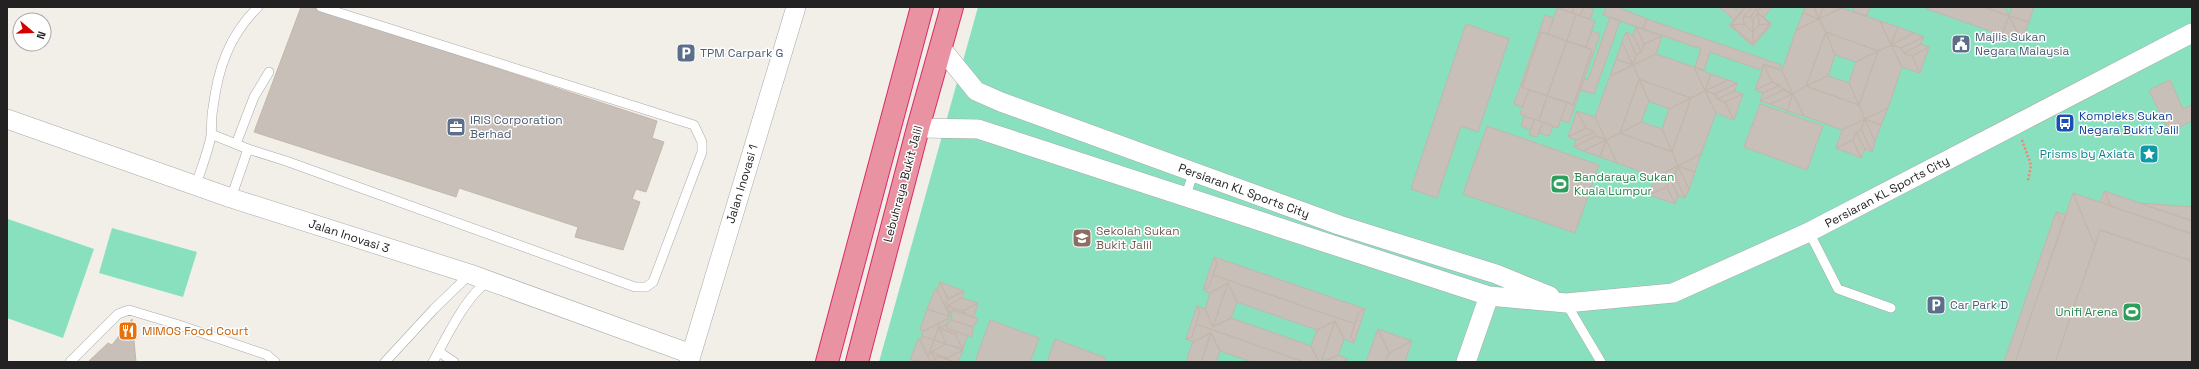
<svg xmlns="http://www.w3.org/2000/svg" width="2199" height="369" font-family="'Space Grotesk',sans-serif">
<rect width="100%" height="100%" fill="#f2efe9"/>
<path fill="#88e0be" d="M978,7H2192V362H879Z
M8,219L94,249L63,338L7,318Z
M112,228L197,252L183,297L99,273Z"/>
<path fill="#c7bfb8" stroke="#c4b6ab" d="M301,7H310L657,121L652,138L664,142L646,192L636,189L632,199L640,202L623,250L575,237L578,227L459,188L456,197L254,132Z
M1562,7H1574L1572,13L1561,9Z
M1574,7H1584L1580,16L1572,13Z
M1584,7L1594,9L1590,19L1580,16Z
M1606,7H1617L1647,19L1643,29L1603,15Z
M1719,7H1733L1736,10L1739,7H1745L1734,20Z
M1745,7L1731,25L1753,44L1770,24L1758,13L1753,19L1750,17L1758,7H1761L1757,12L1772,24L1753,46L1729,25Z
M1746,7H1752L1743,17L1744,24L1731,25Z
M1752,7H1758L1750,17H1743Z
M1761,7H1772L1764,17L1757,12Z
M1805,7H1814L1819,19L1803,13Z
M1814,7L1823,8L1819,19Z
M1826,7H1842L1819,19L1823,8Z
M1854,7H1870L1867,16L1853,11Z
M1928,7H1984L2009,16L2002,35L1927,9Z
M1984,7H2005L2009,16Z
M2012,7H2034L2029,22L2009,16Z
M1557,8L1576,14L1567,41L1548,34Z
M1842,8L1880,21L1891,45L1878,51L1826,32L1819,19Z
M1758,13L1759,25L1753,32V19Z
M1758,13L1770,24L1759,25Z
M1803,13L1819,19L1796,30Z
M1576,14L1595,21L1586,47L1567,41Z
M1545,15L1554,18L1548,34L1541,32L1522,87L1529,90L1522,107L1514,104Z
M2009,16L2029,22L2022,41Z
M2009,16L2022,41L2002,35Z
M1610,17L1620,21L1594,94L1580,90L1584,79L1588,80Z
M1743,17H1750L1753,19V32L1744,24Z
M1647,19L1781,65L1780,69L1763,64L1761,70L1710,52L1704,70L1695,67L1701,49L1643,29Z
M1819,19L1826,32L1806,86L1793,94L1782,71L1796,30Z
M1880,21L1898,27L1891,45Z
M1466,24L1509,39L1478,132L1461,126L1437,198L1411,189Z
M1744,24L1753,32V44L1731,25Z
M1770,24L1753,44V32L1759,25Z
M1636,27L1662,36L1644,44Z
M1636,27L1644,44L1641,52L1633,35Z
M1898,27L1914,33L1891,45Z
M1592,31L1600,34L1569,123L1561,120L1567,102L1573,105L1592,50L1586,47Z
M1541,32L1567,41L1547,96L1522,87Z
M1626,32L1633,35L1641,52L1636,55Z
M1626,32L1636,55L1633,65L1622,42Z
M1826,32L1878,51L1856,62L1835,55Z
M1826,32L1835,55L1828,76L1806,86Z
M1914,33L1924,37L1901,48L1891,45Z
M1662,36L1656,54L1633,65L1636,55L1641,52L1644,44Z
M1924,37L1921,44L1904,53L1901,48Z
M1567,41L1592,50L1573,105L1547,96Z
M1622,42L1633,65L1616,59Z
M1921,44L1929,47L1912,56L1904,53Z
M1891,45L1902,67L1888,108L1865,119L1859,105L1878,51Z
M1891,45L1901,48L1904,53L1912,56L1920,73L1902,67Z
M1929,47L1920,73L1912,56Z
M1878,51L1859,105L1849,83L1856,62Z
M1656,54L1694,67L1705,91L1691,98L1639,79L1633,65Z
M1616,59L1633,65L1610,76Z
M1633,65L1639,79L1620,133L1606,140L1595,117L1610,76Z
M1764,65L1782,71L1793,94L1772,82Z
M1764,65L1772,82L1755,90Z
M1694,67L1711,74L1705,91Z
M1711,74L1728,80L1705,91Z
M1828,76L1849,83L1859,105L1806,86Z
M1639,79L1691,98L1669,109L1649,101Z
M1639,79L1649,101L1641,122L1620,133Z
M1728,80L1737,83L1715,94L1705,91Z
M2170,80L2183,109L2192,105V121L2169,132L2149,90Z
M1772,82L1780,85L1763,93L1755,90Z
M1737,83L1735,91L1717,99L1715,94Z
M1780,85L1783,90L1760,101L1763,93Z
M1806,86L1859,105L1865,119L1842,130L1804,116L1793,94Z
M1529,90L1547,96L1539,121L1520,114Z
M1783,90L1793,94L1770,104L1760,101Z
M1705,91L1716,113L1701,154L1678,166L1672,152L1691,98Z
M1705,91L1715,94L1717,99L1725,102L1734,120L1716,113Z
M1735,91L1743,94L1725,102L1717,99Z
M1743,94L1734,120L1725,102Z
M1793,94L1787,111L1770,104Z
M1793,94L1804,116L1787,111Z
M1547,96L1567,102L1558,128L1539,121Z
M1691,98L1672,152L1662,129L1669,109Z
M1760,104L1823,126L1807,170L1744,147Z
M1888,108L1881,125L1865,119Z
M1577,111L1595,117L1606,140L1596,136L1594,132L1586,128Z
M1577,111L1586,128L1568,137Z
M1524,116L1534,119L1531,130L1521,126Z
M1534,119L1543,122L1537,137L1529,135Z
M1865,119L1881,125L1875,142Z
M1865,119L1875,142L1872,152L1861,129Z
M1865,119L1861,129L1856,132L1853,140L1836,148L1842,130Z
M1543,122L1553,126L1549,136L1539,133Z
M1641,122L1662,129L1672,152L1620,133Z
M1487,126L1599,165L1575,233L1463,194Z
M1586,128L1594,132L1576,140L1568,137Z
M1861,129L1872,152L1865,149L1856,132Z
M1594,132L1596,136L1574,147L1576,140Z
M1856,132L1865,149L1861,158L1853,140Z
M1620,133L1672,152L1678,166L1655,177L1617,163L1606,140Z
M1596,136L1606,140L1583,151L1574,147Z
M1606,140L1600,157L1583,151Z
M1606,140L1617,163L1600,157Z
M1853,140L1861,158L1836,148Z
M1701,154L1695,172L1678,166Z
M1678,166L1667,187L1649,195L1655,177Z
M1678,166L1689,189L1685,198L1675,176Z
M1678,166L1695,172L1689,189Z
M1675,176L1685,198L1678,196L1670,178Z
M1670,178L1678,196L1675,204L1667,187Z
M1667,187L1675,204L1649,195Z
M2104,191L2192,221V234L2111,206Z
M2104,191L2111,206L2100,202Z
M2073,193L2192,234V261L2100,230L2095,246Z
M2073,193L2095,246L2055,362H2015Z
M2139,203L2192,207V221Z
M2056,212L2066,215L2063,224Z
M2056,212L2063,224L2015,362H2004Z
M2100,230L2192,261V362H2055Z
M1214,257L1217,263L1209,287L1203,290Z
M1214,257L1249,269L1365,309L1359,312L1355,324L1213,275L1217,263Z
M1213,275L1355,324L1351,336L1354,343L1344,339L1335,321L1317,330L1237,302L1228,283L1210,293L1203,290L1209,287Z
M940,282L948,299L945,306L937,290Z
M940,282L964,291L948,299Z
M1228,283L1237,302L1231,318L1213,327Z
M1228,283L1213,327L1205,309L1210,293Z
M935,289L937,290L950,317L927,309Z
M964,291L962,298L947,306L950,316L945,306L948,299Z
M962,298L978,303L963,311L947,306Z
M978,303L974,317L965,314L963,311Z
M947,306L963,311L965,314L952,310L951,314Z
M1197,306L1205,309L1213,327L1231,318L1311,346L1319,362H1304L1196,324L1200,312Z
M1197,306L1200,312L1196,324L1192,337L1186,339Z
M927,309L950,317L949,318L923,331L920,330Z
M1365,309L1354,343L1351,336L1359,312Z
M952,310L965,314L978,319L973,327L951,320Z
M949,318L947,324L939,328L946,344L934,340L940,323Z
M132,319L136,362H88L108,343L112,345Z
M951,320L973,327L972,337L946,328Z
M990,320L1039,338L1030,362H975Z
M1335,321L1344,339L1338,355L1321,362Z
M1335,321L1321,362H1319L1311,346L1317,330Z
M940,323L934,340L922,336L923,331Z
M947,324L946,328L958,332L955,334L939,328Z
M1196,324L1304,362H1252L1220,351L1211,333L1193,342L1186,339L1192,337Z
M939,328L955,334L963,349L946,344Z
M1378,329L1412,341L1389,353Z
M1378,329L1389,353L1385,362H1366Z
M958,332L967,336L963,349L955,334Z
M1211,333L1220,351L1216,362H1201Z
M1211,333L1201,362H1189L1187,358L1193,342Z
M922,336L934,340L928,357L920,340Z
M918,339L920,340L931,362L910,360Z
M1055,339L1106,358L1105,362H1047Z
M934,340L946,344L931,352L935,360L931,362L928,357Z
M1412,341L1405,362H1385L1389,353Z
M946,344L963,350L947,358L931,352Z
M963,350L958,362L948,360L947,358Z
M931,352L947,358L948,360L936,356L935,360Z
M1338,355L1348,359L1342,362H1325Z
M936,356L954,362H936Z"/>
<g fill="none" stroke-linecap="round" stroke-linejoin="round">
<g stroke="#a9a9a9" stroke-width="10">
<path id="lane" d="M211,134L248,149L286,161L635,287H646L653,282L702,152V142L694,125L321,7
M236,144L254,97L269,72
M196,185C201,169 208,152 211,136C212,127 211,117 213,108C218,68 229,36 258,7
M1185,197L1194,172
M231,198L248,149
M1809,232L1838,289L1891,308
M1566,303L1601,362
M439,352L454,362
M70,362L118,314L129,310L179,325L267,355L275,362
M385,362L434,309L470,274
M433,362C445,340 467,294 488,282"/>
</g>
<g stroke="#a9a9a9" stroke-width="20">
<path id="street" d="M941,48L976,91L1001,102L1339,225L1496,274L1550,296
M7,119L231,198L470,274L691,354
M918,128L978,129L1489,296L1566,303L1673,293L1809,232L2192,33
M689,362L796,7
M1466,362L1489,296"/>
</g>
<g stroke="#dc2a67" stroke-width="24">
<path id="highway" d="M827,362L922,7
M857,362L918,128L952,7"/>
</g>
<path stroke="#fa8072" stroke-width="2.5" stroke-dasharray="2 2" stroke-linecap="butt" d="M2022,140L2031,165L2028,181"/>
<use href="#lane" stroke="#fff" stroke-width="9"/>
<use href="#street" stroke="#fff" stroke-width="19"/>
<use href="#highway" stroke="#e892a2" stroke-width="22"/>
</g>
<defs>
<g id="civic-square" transform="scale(1)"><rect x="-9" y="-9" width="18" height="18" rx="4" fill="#5c6f8a" stroke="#fff"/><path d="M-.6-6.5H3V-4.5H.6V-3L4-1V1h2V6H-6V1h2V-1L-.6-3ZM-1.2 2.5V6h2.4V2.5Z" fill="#fff"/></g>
<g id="parking-square" transform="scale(1)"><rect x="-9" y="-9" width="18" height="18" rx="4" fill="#5c6f8a" stroke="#fff"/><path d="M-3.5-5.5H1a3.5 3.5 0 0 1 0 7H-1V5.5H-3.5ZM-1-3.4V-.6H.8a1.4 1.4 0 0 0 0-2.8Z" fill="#fff"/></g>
<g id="bus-square" transform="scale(1)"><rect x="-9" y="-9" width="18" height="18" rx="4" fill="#1a4fb4" stroke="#fff"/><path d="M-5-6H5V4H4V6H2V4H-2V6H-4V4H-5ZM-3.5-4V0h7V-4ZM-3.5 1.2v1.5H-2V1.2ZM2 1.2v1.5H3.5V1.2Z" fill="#fff"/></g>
<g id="office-square" transform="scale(1)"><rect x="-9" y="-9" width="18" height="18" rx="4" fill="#5c6f8a" stroke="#fff"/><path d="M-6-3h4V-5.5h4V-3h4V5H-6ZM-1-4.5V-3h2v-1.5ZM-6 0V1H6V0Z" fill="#fff"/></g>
<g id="sight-square" transform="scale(1)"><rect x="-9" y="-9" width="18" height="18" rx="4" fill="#0f9aa8" stroke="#fff"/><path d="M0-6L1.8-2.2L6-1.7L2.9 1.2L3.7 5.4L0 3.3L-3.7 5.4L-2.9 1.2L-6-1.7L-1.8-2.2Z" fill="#fff"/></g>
<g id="stadium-square" transform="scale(1)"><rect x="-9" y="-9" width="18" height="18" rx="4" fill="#2e9e5b" stroke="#fff"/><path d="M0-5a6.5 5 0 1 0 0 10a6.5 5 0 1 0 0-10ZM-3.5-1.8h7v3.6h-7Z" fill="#fff"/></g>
<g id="school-square" transform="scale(1)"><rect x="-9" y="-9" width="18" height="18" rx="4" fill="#8d6e63" stroke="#fff"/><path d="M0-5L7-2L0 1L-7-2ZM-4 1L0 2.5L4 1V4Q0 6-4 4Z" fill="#fff"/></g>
<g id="restaurant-square" transform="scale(1)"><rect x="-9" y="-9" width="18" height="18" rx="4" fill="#e8710a" stroke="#fff"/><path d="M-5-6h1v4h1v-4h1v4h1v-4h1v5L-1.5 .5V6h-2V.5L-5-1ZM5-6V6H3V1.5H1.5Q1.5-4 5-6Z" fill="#fff"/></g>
</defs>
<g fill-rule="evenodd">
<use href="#civic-square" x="1961" y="44"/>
<use href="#parking-square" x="686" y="53"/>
<use href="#bus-square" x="2065" y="123"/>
<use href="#office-square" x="456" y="127"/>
<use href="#sight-square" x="2149" y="154"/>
<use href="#stadium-square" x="1560" y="184"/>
<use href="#school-square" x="1082" y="238"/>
<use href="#parking-square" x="1936" y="305"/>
<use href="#stadium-square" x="2132" y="312"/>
<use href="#restaurant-square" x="128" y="331"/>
</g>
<g text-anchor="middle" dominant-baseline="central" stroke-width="3" stroke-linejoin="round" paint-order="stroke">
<g font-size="12" fill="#4e5e75" stroke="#fff" text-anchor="start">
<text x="1975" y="37">Majlis Sukan<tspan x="1975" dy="14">Negara Malaysia</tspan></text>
<text x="700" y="53">TPM Carpark G</text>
<text x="470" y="120">IRIS Corporation<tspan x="470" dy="14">Berhad</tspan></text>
<text x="1950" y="305">Car Park D</text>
</g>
<g font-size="12" fill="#164399" stroke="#fff" text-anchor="start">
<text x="2079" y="116">Kompleks Sukan<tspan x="2079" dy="14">Negara Bukit Jalil</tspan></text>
</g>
<g font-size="12" fill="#0d838f" stroke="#fff" text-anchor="end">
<text x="2135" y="154">Prisms by Axiata</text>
</g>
<g font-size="12" fill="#27864d" stroke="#fff" text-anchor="start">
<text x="1574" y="177">Bandaraya Sukan<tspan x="1574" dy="14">Kuala Lumpur</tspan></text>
<text x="2118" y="312" text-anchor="end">Unifi Arena</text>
</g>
<g font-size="12" fill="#222" stroke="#fff">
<text transform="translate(742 184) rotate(-73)">Jalan Inovasi 1</text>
<text transform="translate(903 184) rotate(-75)">Lebuhraya Bukit Jalil</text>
<text transform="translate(1244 191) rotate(20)">Persiaran KL Sports City</text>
<text transform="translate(1887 192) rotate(-28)">Persiaran KL Sports City</text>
<text transform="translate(349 236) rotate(18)">Jalan Inovasi 3</text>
</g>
<g font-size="12" fill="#785e54" stroke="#fff" text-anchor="start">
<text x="1096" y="231">Sekolah Sukan<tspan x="1096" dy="14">Bukit Jalil</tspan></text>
</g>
<g font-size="12" fill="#c56008" stroke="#fff" text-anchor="start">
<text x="142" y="331">MIMOS Food Court</text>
</g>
</g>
<rect width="2199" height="369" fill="none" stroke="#222222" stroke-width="16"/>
<g transform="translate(32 32) rotate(109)"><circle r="19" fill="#ffffff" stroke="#a7a7a7"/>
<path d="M0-3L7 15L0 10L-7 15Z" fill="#d40000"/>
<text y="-6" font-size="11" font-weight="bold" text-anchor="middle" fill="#222222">N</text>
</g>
</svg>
